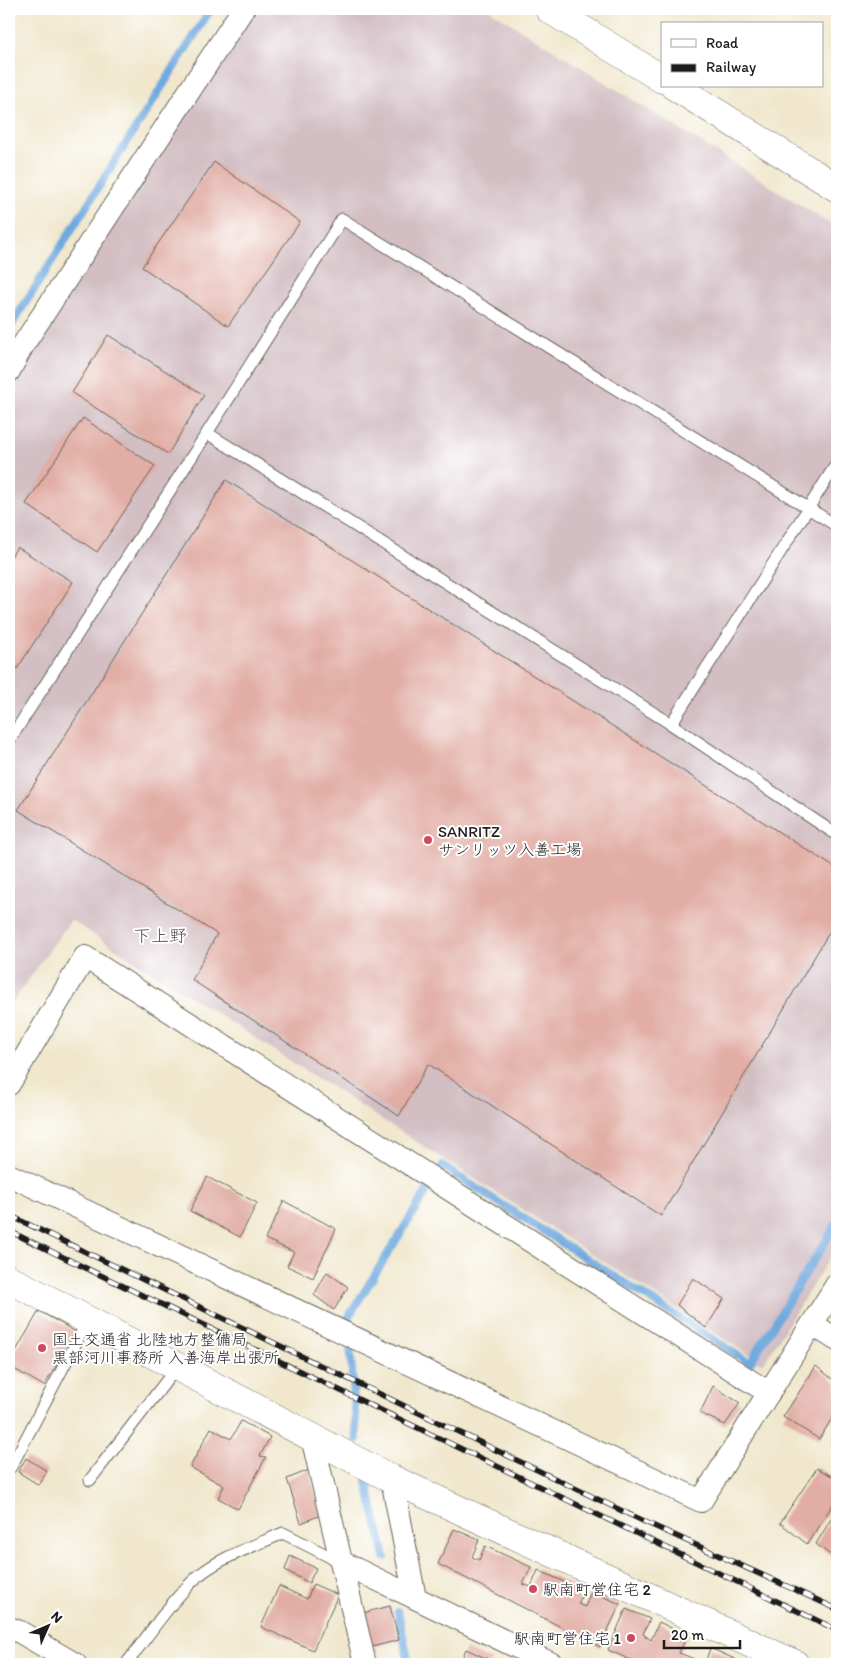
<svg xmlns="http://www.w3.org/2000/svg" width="846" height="1673" font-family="Itim,'Klee One',sans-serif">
<rect width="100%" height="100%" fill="#fff"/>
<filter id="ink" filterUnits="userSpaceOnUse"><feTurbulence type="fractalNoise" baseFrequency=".02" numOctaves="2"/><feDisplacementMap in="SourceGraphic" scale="10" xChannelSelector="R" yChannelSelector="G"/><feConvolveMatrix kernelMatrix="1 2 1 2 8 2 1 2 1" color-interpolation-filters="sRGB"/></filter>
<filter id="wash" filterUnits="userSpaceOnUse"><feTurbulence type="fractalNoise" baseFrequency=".0096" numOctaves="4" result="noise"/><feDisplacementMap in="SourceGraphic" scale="20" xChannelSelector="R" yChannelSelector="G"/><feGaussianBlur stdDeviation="1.12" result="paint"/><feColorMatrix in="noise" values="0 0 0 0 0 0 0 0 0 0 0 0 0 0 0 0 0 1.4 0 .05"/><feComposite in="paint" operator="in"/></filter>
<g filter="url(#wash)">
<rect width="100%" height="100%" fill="#f0e7cc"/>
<path fill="#d2bec3" d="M254,9H488L837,228V1246L763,1364L71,920L9,1007V397L28,355Z"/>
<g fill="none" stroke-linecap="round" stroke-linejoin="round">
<path stroke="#6ea9df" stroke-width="8" d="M9,329L211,9
M357,1439L348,1318L442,1166L750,1363L837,1223
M367,1482L385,1557
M398,1612L409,1664"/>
</g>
<g id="blocks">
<path fill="#e1ada4" d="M214,162L300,222L228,326L142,267Z
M108,335L204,395L168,454L72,393Z
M83,418L155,466L97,552L26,504Z
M226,480L837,869V919L661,1216L428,1064L399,1116L192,980L217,934L18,810Z
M17,547L73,582L17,669L9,663V560Z
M207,1177L257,1203L240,1237L190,1211Z
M284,1201L336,1229L313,1278L287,1266L294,1252L265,1239Z
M327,1272L348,1287L334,1310L314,1295Z
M693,1278L724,1299L706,1328L677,1305Z
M39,1311L76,1332L44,1386L9,1366V1363Z
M816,1366L837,1383V1411L819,1439L783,1417Z
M713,1386L740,1403L725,1425L700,1413Z
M241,1421L270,1437L260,1456L266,1457L238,1509L218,1498L224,1486L190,1467L211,1428L231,1439Z
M837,1432V1446L831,1443Z
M26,1458L47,1471L39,1485L18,1472Z
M817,1468L837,1479V1498L807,1544L780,1523Z
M309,1470L321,1515L301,1523L287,1479Z
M837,1509V1560L816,1544Z
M454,1529L479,1540L472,1557L479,1560L485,1546L531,1567L523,1584L531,1587L538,1570L584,1591L578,1604L585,1607L591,1591L620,1604L600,1647L438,1564Z
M290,1556L316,1568L309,1583L285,1570Z
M313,1584L338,1595L313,1650L261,1627L279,1586L307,1599Z
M390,1606L399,1640L368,1648L359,1614Z
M626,1609L650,1619L643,1634L651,1640L659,1622L687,1636L679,1653L705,1663L710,1648L746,1664H640L608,1650Z
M466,1649L492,1661L491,1664H460Z"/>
</g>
</g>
<g filter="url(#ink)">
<use href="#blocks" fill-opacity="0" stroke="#66635a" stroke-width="1"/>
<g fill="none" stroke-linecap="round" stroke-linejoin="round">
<g stroke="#66635a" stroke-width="13">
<path id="lane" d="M837,526L342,219L207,433L671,724L837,835
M671,724L837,463
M9,741L207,433
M11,1467L88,1320
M90,1480L177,1367
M126,1664C149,1635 170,1602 197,1577C218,1558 257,1545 283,1533L340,1562"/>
</g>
<g stroke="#66635a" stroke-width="24">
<path id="street" d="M9,371L23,345L243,9
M9,1084L85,957L769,1393
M9,1175L701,1501L837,1284
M812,1324L837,1340
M312,1437L365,1664
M392,1479L415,1598
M341,1562L552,1664
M9,1628L20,1632L75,1664"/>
</g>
<g stroke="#66635a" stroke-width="29">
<path id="secondary" d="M549,9L662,79
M674,86L837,188
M9,1279L392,1479L795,1664"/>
</g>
<use href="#lane" stroke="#fff" stroke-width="11"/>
<use href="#street" stroke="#fff" stroke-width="22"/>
<use href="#secondary" stroke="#fff" stroke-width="28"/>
<g stroke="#1c1c1c" stroke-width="5.5">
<path id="rail" d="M9,1215L643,1521L837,1609
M9,1231L837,1630"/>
</g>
<use href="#rail" stroke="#fff" stroke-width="4" stroke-dasharray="11" stroke-linecap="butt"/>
</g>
</g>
<g fill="#d1495b" stroke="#fff" stroke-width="2">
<circle cx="428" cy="840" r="5"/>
<circle cx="42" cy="1348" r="5"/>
<circle cx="533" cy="1589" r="5"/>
<circle cx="631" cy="1638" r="5"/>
</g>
<g text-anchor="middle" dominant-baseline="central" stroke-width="4" stroke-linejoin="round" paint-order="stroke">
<g font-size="16" fill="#1c1c1c" stroke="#fff" text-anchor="start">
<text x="438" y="831">SANRITZ<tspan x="438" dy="18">サンリッツ入善工場</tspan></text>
<text x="52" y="1339">国土交通省 北陸地方整備局<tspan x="52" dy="18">黒部河川事務所 入善海岸出張所</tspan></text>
<text x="543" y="1589">駅南町営住宅 2</text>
<text x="621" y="1638" text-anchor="end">駅南町営住宅 1</text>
</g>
<g font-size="18" fill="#614f4c" stroke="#fff">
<text x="160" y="936">下上野</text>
</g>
</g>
<rect width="846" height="1673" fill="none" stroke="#fff" stroke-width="30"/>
<rect x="661" y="22" width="162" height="65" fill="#ffffff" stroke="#a4a4a4"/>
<rect x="671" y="39" width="25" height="8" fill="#ffffff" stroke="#a4a4a4"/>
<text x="706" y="48" font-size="15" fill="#1c1c1c">Road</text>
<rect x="671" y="64" width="25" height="8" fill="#1c1c1c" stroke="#a4a4a4"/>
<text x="706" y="72" font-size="15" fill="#1c1c1c">Railway</text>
<g transform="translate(48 1626) rotate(45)" stroke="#ffffff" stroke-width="4" paint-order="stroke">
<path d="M0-4L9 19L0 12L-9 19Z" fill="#1c1c1c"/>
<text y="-8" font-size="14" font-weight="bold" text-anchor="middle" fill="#1c1c1c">N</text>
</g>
<path d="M664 1640v8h76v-8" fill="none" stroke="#1c1c1c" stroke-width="2.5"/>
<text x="671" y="1640" font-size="15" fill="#1c1c1c" stroke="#ffffff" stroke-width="4" paint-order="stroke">20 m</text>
</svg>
